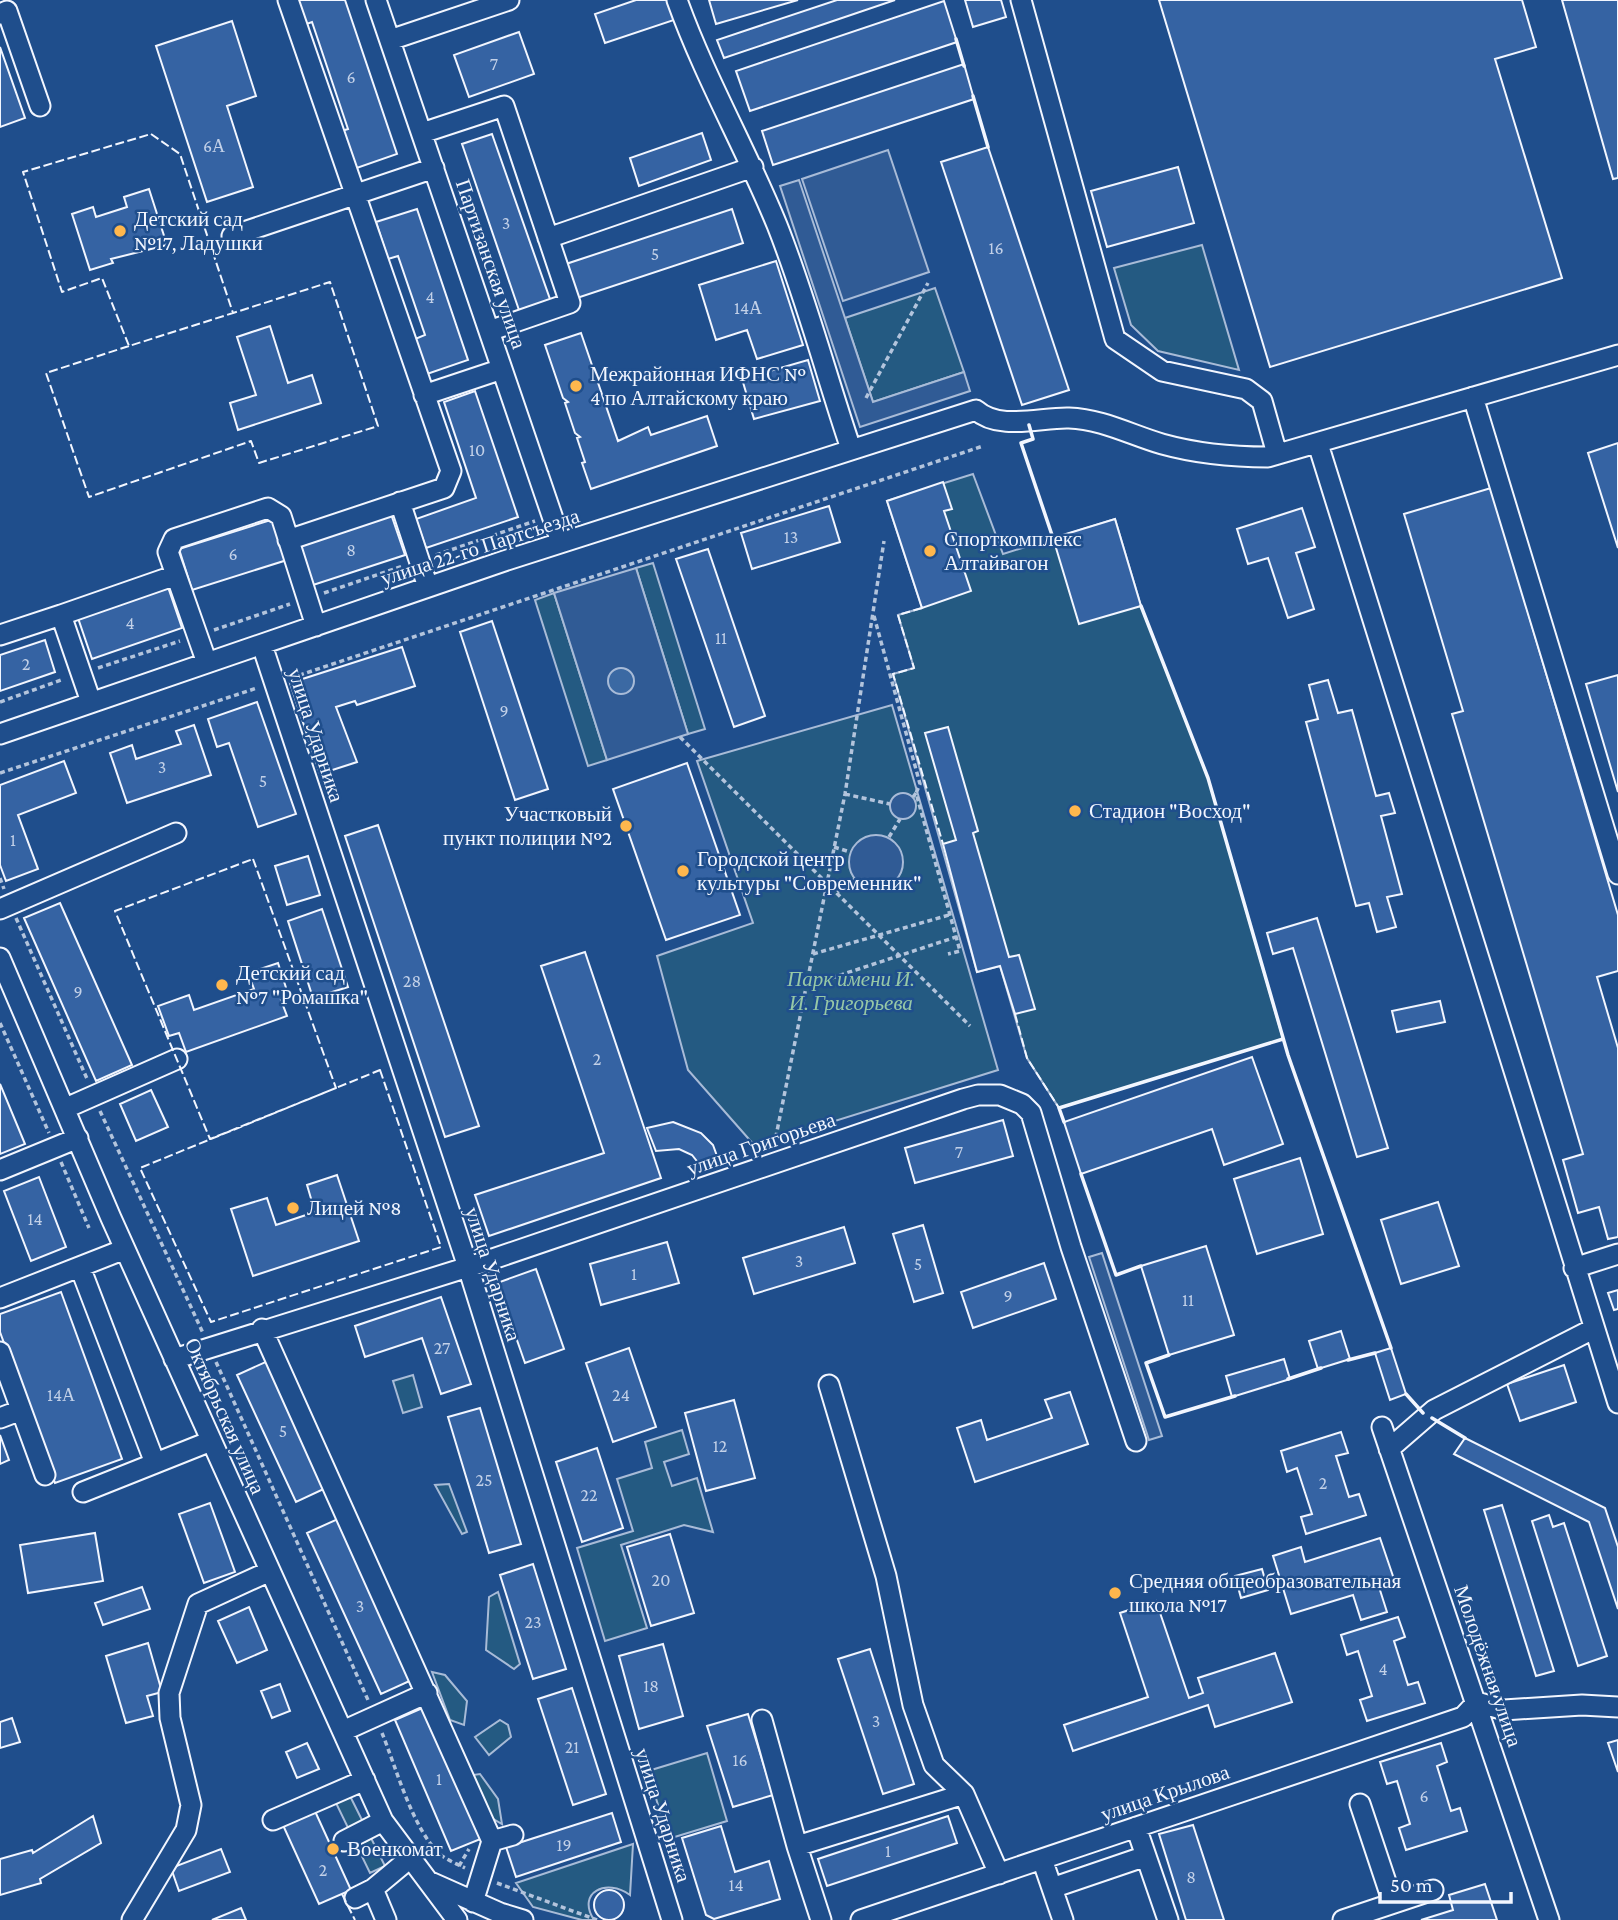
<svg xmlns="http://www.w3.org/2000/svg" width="1618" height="1920" font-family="'Crimson Pro',serif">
<rect width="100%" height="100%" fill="#1f4e8c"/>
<path fill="#245a82" stroke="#a8bbd7" stroke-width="2" d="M1202,245L1239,370L1158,351L1131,325L1114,268Z
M935,288L964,372L873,402L845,318Z
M973,474L1003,554L1115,519L1141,606L1208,778L1283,1039L1059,1108L1027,1058L1000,966L977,972L893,674L914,668L898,615L922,608L887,501Z
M653,563L705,729L688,734L636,568Z
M554,593L607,760L588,766L535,600Z
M892,705L998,1070L755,1146L688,1070L657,956L753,923L697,761Z
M413,1375L422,1407L403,1413L393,1381Z
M682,1430L689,1454L664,1462L672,1486L697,1478L713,1532L684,1525L621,1545L647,1628L605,1641L577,1548L633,1531L617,1479L652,1468L645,1442Z
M449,1484L467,1532L462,1534L435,1485Z
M498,1592L520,1664L514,1669L486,1650L489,1597Z
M432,1672L445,1675L467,1701L464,1725L450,1720Z
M500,1720L508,1725L511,1737L489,1755L475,1737Z
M707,1753L727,1821L668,1839L648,1771Z
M480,1774L498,1799L502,1824L490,1817L473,1775Z
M349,1794L385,1866L370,1873L335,1801Z
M633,1844L630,1895C607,1878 576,1892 594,1920H582L533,1907L516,1883Z"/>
<path fill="#305b95" stroke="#a8bbd7" stroke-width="2" d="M888,150L929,272L843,301L802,179Z
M799,180L873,402L964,372L970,391L860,427L780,186Z
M636,568L688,734L607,760L554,593Z
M890 806a13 13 0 1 1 26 0a13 13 0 1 1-26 0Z
M849 862a27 27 0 1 1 54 0a27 27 0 1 1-54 0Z
M1102,1253L1162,1436L1149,1440L1089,1257Z"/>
<path fill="#3b69a3" stroke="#a8bbd7" stroke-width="2" d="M608 681a13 13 0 1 1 26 0a13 13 0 1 1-26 0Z"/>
<path fill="#3563a3" stroke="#f2f6ff" stroke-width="2" d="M292,0H345L397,154L351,170L338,132L348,129L312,22L301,26Z
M636,0H670L677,19L605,43L595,14Z
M709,0H798L716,24Z
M837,0H895L724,58L717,40Z
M965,0H1001L1006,17L973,27Z
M1159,0H1522L1536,47L1495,59L1562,278L1270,367Z
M1562,0H1618V178L1613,179Z
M944,1L957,42L750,111L736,71Z
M232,21L256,96L227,106L253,187L207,202L156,46Z
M519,32L534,74L469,97L454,55Z
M0,47L25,118L0,127Z
M964,64L974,99L773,165L762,131Z
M702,133L711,160L639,186L630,158Z
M492,134L551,302L520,313L462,144Z
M988,147L1069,390L1022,405L941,162Z
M1178,167L1194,223L1107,247L1091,191Z
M149,189L167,245L111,259L113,263L90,270L72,214L93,207L96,217L127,207L124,197Z
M417,209L468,360L427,374L415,339L425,335L398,256L388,259L376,222Z
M732,209L743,243L577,298L566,264Z
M776,261L803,345L757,359L747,330L716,340L699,285Z
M270,326L288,383L312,375L321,403L238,430L230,403L256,395L237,337Z
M581,333L618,441L648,427L651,435L707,416L717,446L591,489L582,463L585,462L577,438L580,437L575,433L565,403L568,402L563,398L545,345Z
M808,360L820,401L754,419L742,379Z
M475,391L518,517L426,548L416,519L476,498L444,402Z
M1618,443V548L1588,453Z
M943,482L952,509L944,511L971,591L922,608L887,501Z
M1491,488L1618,915V971L1597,977L1618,1048V1237L1608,1239L1599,1207L1578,1213L1563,1160L1583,1154L1452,714L1463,711L1404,514Z
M829,506L840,542L752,569L741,533Z
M1302,508L1315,547L1296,553L1314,609L1288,618L1268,558L1248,564L1237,529Z
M391,514L405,555L310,586L297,545Z
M274,519L287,560L192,590L179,549Z
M1115,519L1141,606L1079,624L1053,538Z
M708,549L765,716L734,727L676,559Z
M168,587L182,628L92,659L78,618Z
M492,621L548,789L515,800L460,632Z
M45,640L55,672L0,691V655Z
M402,647L415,686L357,705L355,701L336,707L357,762L320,774L290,683Z
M1618,675V792L1586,684Z
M1328,680L1338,713L1352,710L1376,796L1389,793L1395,813L1381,816L1402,894L1387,897L1396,927L1377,932L1369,903L1356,906L1306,722L1318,719L1309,685Z
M257,702L296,814L258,827L229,743L217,747L208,719Z
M194,725L211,775L127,803L110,753L132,745L136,759L181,744L176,731Z
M948,727L978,831L973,833L1009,957L1019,955L1035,1009L1015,1014L1000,966L977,972L943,844L956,840L925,733Z
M64,761L76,793L18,815L38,869L6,881L0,865V785Z
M687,763L740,915L666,940L613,789Z
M378,825L479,1126L445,1137L345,836Z
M308,856L320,895L287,905L275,866Z
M60,903L132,1065L96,1081L24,918Z
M322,909L348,987L313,998L288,921Z
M1317,918L1388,1148L1357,1157L1293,948L1273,954L1267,933Z
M585,952L661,1178L489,1236L475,1195L604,1153L541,966Z
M278,963L289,997L281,1000L287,1016L186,1052L179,1033L169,1036L158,1006L189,995L194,1010L254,989L248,973Z
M1440,1001L1445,1022L1397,1032L1392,1011Z
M1252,1057L1283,1144L1224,1165L1212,1129L1081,1174L1064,1122Z
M0,1084L25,1144L0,1154Z
M151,1090L168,1127L136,1141L120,1104Z
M1003,1120L1013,1156L915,1183L905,1148Z
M673,1122L701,1133L713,1145L717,1156L700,1165L692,1155L679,1149L656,1151L647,1128Z
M1300,1158L1323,1234L1257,1254L1234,1179Z
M337,1175L359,1241L253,1276L231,1209L267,1198L276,1225L315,1212L307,1185Z
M39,1177L66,1247L31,1261L4,1191Z
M1438,1202L1459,1266L1401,1284L1381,1220Z
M923,1225L943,1293L914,1302L893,1234Z
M844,1227L855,1263L754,1294L743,1258Z
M667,1242L679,1283L601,1305L590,1264Z
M1206,1246L1234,1335L1169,1355L1141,1266Z
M1044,1263L1056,1299L973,1328L961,1292Z
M536,1269L564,1349L525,1363L497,1283Z
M1618,1290V1309L1614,1310L1608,1293Z
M61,1292L122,1459L55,1483L0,1332V1314Z
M441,1297L471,1384L441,1394L422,1338L365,1357L355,1326Z
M1341,1331L1350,1359L1318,1369L1309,1341Z
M629,1348L656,1427L613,1442L586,1363Z
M1391,1348L1406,1394L1390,1400L1375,1353Z
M1284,1359L1290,1379L1232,1397L1226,1376Z
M270,1360L328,1487L296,1502L237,1375Z
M1564,1365L1576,1402L1520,1421L1507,1384Z
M1070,1392L1088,1444L975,1482L957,1428L981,1420L987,1440L1052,1418L1045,1400Z
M734,1400L755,1478L706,1491L685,1413Z
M480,1408L521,1544L489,1553L448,1417Z
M1341,1432L1348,1453L1336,1456L1349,1497L1359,1494L1366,1515L1306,1534L1301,1517L1312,1514L1297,1468L1287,1472L1281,1451Z
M0,1435L9,1460L0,1464Z
M1465,1438L1605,1508L1618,1547V1609L1589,1522L1454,1454Z
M597,1448L623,1528L582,1542L556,1462Z
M210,1503L235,1572L204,1583L179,1514Z
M1502,1505L1554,1671L1536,1676L1484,1510Z
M1549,1515L1553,1527L1564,1523L1607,1656L1578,1666L1532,1521Z
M340,1518L414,1679L381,1694L307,1533Z
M95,1533L103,1581L28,1593L20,1545Z
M670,1534L694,1613L651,1626L627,1547Z
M1380,1538L1395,1582L1379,1587L1387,1612L1361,1620L1353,1595L1291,1614L1273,1556L1301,1547L1305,1562Z
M533,1564L566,1669L533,1679L500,1575Z
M1262,1569L1268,1590L1241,1598L1235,1576Z
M142,1587L150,1609L103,1625L95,1603Z
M1156,1601L1189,1698L1203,1693L1198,1678L1275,1653L1292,1702L1215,1727L1208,1705L1073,1751L1064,1725L1148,1697L1120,1613Z
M249,1607L267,1650L237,1663L218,1621Z
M1398,1617L1405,1637L1394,1641L1408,1685L1418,1682L1425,1703L1367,1721L1360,1700L1372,1696L1358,1651L1347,1655L1341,1635Z
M148,1643L162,1692L147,1696L153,1716L126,1723L106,1656Z
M663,1644L683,1716L639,1729L619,1656Z
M870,1649L914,1784L883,1794L838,1659Z
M280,1684L290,1711L272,1718L261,1691Z
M572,1688L606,1794L573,1805L538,1699Z
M427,1706L483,1838L451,1851L395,1720Z
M748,1714L773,1795L733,1807L707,1726Z
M12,1718L20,1742L0,1748V1722Z
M1618,1740V1772L1608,1743Z
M307,1743L319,1769L297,1778L286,1752Z
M1441,1743L1447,1762L1437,1766L1451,1811L1460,1808L1467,1831L1406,1850L1399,1828L1410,1824L1397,1781L1387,1784L1380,1762Z
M314,1809L351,1890L319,1904L282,1823Z
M612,1813L621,1842L516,1877L506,1847Z
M93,1816L101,1843L40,1879L41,1883L0,1895V1859L32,1850L33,1853Z
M948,1816L957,1843L827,1886L818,1859Z
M1193,1825L1224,1920H1186L1159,1834Z
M721,1826L735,1872L769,1861L780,1899L714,1919L706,1915L682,1838Z
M221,1849L230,1872L179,1891L171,1868Z
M1485,1884L1497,1920H1421L1453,1910L1449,1895Z
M594 1905a15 15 0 1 1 30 0a15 15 0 1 1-30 0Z
M241,1908L246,1920H212Z"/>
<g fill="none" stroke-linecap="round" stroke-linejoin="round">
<g stroke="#f2f6ff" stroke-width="23">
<path id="minor" d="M288,0L451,471L444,488L288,540
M376,0L561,542
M677,0C705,78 746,149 777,225C806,298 826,375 851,449
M1021,0L1115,339L1162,371L1246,389L1262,401L1277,454
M0,14L7,11L40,106
M390,40L509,0
M422,133L504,106L570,303L489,331
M232,236L434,168
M548,238L753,167
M424,395L502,369
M1473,397L1618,874
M1318,444L1618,1403
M400,502L428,587
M61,615L176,575
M0,635L61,615L91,702
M262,645L468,1267L672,1920
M207,663L168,552L174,539L268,508L281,516L316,626
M0,734L504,561L976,410C999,431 1041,417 1069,418C1102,419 1131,435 1162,444C1198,454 1232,457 1268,457L1618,355
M0,909L176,833
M0,958L111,1218L383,1821L457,1920
M66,1108L177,1059
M0,1170L78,1138
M80,1267L155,1463
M1574,1268L1618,1254
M0,1298L125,1249
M262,1329L492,1841L473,1902
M0,1352L45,1475
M174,1359L484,1262L963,1099L978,1095H1000L1022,1104L1031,1113L1071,1247L1136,1441
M829,1385L886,1576L913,1705L934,1765L964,1794
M0,1418L21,1410
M1382,1427L1549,1920
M1389,1449L1434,1410L1593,1329
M83,1492L211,1441
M762,1720L797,1846L821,1920
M343,1731L427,1693
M1360,1804L1393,1903
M273,1820L365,1780
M1136,1827L1168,1920
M344,1841L383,1821
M492,1841L513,1835
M797,1846L964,1794L999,1874
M1042,1859L1063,1920
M428,1881L500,1913L523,1920
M1052,1888L1146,1856
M355,1898L373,1889
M132,1920L186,1830L191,1805L170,1718L169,1693L198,1604L270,1571
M386,1920L373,1889L409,1859
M861,1920L1463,1717L1477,1702L1504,1710L1582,1705L1618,1707
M1343,1920L1433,1890"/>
</g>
<path stroke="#b3c4dc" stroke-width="3.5" stroke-dasharray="5 3.5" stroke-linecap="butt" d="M866,398L928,283
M436,555L535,521
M324,593L403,566
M874,616L920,784L916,793
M214,630L290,604
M98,668L180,641
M291,678L983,446
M0,702L64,679
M680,737L970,1026
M0,773L257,688
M845,794L890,804
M913,797L916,793L960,951L948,954
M889,837L900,819
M834,847L850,852
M0,878L4,889
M837,892L855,879
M16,918L88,1081
M813,954L949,915
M807,986L956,937
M0,1023L49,1133
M100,1111L203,1333
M774,1146L845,794L884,541
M61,1162L89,1228
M216,1362L368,1700
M382,1733C396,1767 413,1831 441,1855C447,1860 457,1864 465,1868
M459,1866L469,1849
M497,1883L597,1920"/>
<use href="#minor" stroke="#1f4e8c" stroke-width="19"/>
<path stroke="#f2f6ff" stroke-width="2" stroke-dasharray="9 3.5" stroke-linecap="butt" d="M151,134L180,154L233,313L129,346L102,278L62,292L23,172Z
M129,346L46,373L89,497L251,441L259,463L378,426L330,282L233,313
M922,608L898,615L914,668L893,674L943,844
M253,859L336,1088L210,1139L115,911Z
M1015,1014L1027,1058L1059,1108
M380,1070L441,1247L211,1322L140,1168Z
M342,1894L355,1920"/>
<path stroke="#f2f6ff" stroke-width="3.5" d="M956,39L964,66
M973,96L988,147
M1029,425L1033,439L1021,443L1053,538
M1141,606L1208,778L1288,1055L1391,1348
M1064,1122L1059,1108L1283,1039
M1081,1174L1116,1275L1141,1266
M1169,1355L1146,1363L1165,1417L1235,1396
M1348,1360L1375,1353
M1288,1379L1321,1368
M1406,1394L1423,1413
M1432,1418L1465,1438"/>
</g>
<g fill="#ffb74d" stroke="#1f4e8c" stroke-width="2.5">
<circle cx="120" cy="231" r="7"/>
<circle cx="576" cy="386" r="7"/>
<circle cx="930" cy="551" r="7"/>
<circle cx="1075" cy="811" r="7"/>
<circle cx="626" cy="826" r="7"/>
<circle cx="683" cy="871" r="7"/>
<circle cx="222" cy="985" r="7"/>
<circle cx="293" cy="1208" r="7"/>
<circle cx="1115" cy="1593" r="7"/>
<circle cx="333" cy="1849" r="7"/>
</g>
<g text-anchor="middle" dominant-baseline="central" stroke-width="5" stroke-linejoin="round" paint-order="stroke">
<g font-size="18" fill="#c3d1e8">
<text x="494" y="64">7</text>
<text x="351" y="77">6</text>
<text x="214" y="146">6А</text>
<text x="506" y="223">3</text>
<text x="996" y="248">16</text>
<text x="655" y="254">5</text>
<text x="430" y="297">4</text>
<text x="748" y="308">14А</text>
<text x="477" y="450">10</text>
<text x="791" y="537">13</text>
<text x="351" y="550">8</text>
<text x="233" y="554">6</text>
<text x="130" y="623">4</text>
<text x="721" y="638">11</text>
<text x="26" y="664">2</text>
<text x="504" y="711">9</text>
<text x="162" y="767">3</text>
<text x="263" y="781">5</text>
<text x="13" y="840">1</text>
<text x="412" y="981">28</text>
<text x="78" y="992">9</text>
<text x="597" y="1059">2</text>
<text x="959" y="1152">7</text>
<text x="35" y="1219">14</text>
<text x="799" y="1261">3</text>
<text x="918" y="1264">5</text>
<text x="634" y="1274">1</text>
<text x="1008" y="1296">9</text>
<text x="1188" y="1300">11</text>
<text x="442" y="1348">27</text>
<text x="61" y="1395">14А</text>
<text x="621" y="1395">24</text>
<text x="283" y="1431">5</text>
<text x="720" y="1446">12</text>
<text x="484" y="1480">25</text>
<text x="1323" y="1483">2</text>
<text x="589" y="1495">22</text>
<text x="661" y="1580">20</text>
<text x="360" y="1606">3</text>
<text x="533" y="1622">23</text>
<text x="1383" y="1669">4</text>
<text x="651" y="1686">18</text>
<text x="876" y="1721">3</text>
<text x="572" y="1747">21</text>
<text x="740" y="1760">16</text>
<text x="439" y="1779">1</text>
<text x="1424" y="1796">6</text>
<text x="564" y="1845">19</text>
<text x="888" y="1851">1</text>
<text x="323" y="1870">2</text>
<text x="1191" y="1877">8</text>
<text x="736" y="1885">14</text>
</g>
<g font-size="21" fill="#f2f6ff" stroke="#1f4e8c" text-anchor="start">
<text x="134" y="219">Детский сад<tspan x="134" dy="24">№17, Ладушки</tspan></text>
<text x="590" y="374">Межрайонная ИФНС №<tspan x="590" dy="24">4 по Алтайскому краю</tspan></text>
<text x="944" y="539">Спорткомплекс<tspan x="944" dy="24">Алтайвагон</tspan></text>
<text x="1089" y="811">Стадион "Восход"</text>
<text x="612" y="814" text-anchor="end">Участковый<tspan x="612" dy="24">пункт полиции №2</tspan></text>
<text x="697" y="859">Городской центр<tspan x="697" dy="24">культуры "Современник"</tspan></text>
<text x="236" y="973">Детский сад<tspan x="236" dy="24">№7 "Ромашка"</tspan></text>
<text x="307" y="1208">Лицей №8</text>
<text x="1129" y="1581">Средняя общеобразовательная<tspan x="1129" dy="24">школа №17</tspan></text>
<text x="347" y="1849">Военкомат</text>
</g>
<g font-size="21" fill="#f2f6ff" stroke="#1f4e8c">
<text transform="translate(491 264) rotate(71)">Партизанская улица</text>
<text transform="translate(480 547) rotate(-18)">улица 22-го Партсъезда</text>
<text transform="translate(316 735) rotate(72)">улица Ударника</text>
<text transform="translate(761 1144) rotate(-19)">улица Григорьева</text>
<text transform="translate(493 1274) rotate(72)">улица Ударника</text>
<text transform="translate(225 1416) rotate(66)">Октябрьская улица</text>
<text transform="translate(1488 1666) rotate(71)">Молодёжная улица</text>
<text transform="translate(1165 1793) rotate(-19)">улица Крылова</text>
<text transform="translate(663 1815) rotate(72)">улица Ударника</text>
</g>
<g font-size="21" font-style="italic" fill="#97c8a6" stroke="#1f4e8c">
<text x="851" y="979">Парк имени И.<tspan x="851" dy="24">И. Григорьева</tspan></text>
</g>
</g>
<path d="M1380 1892v10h131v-10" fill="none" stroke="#f2f6ff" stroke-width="3.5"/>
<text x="1390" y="1892" font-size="21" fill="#f2f6ff" stroke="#1f4e8c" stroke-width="5" paint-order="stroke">50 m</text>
</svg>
